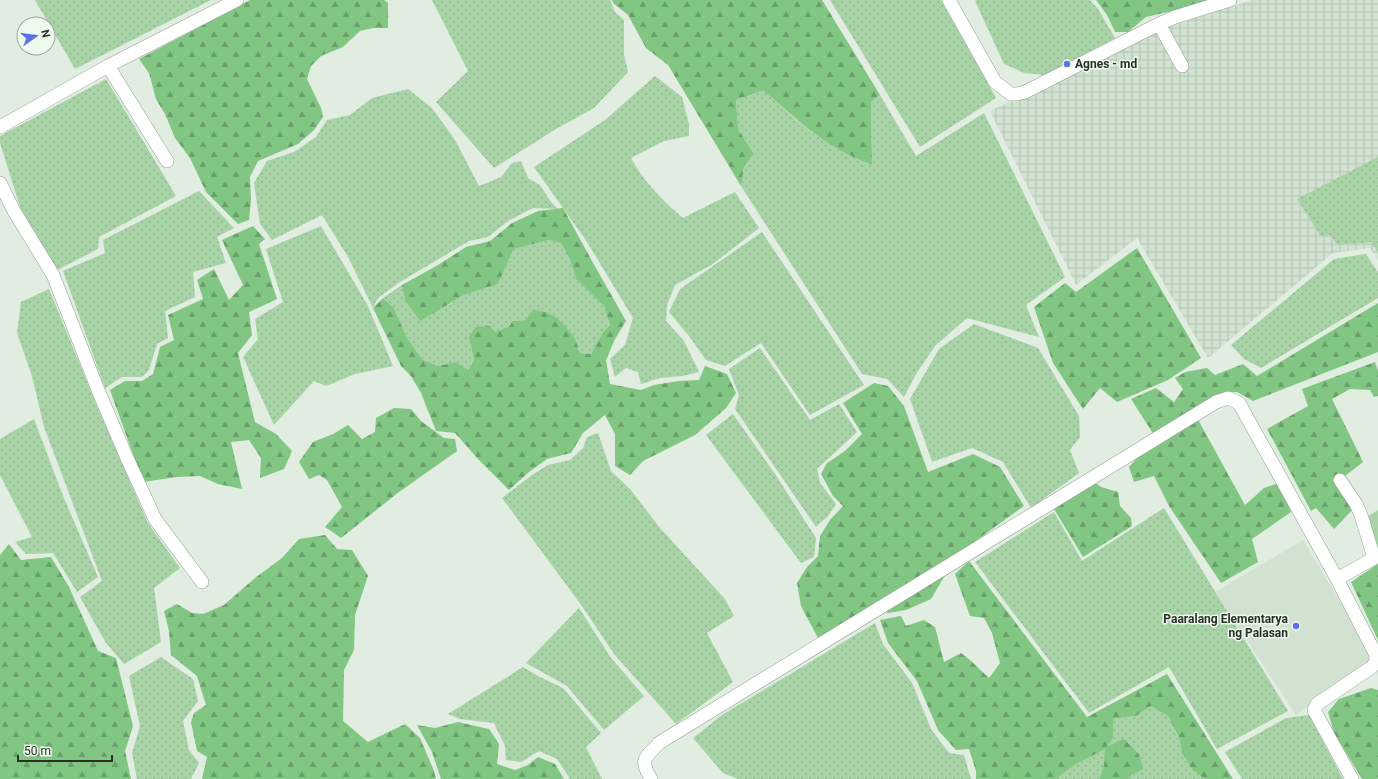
<svg xmlns="http://www.w3.org/2000/svg" width="1378" height="779" font-family="Roboto,sans-serif">
<defs>
<pattern id="industrial-grid" width="8" height="8" patternUnits="userSpaceOnUse"><rect width="8" height="8" fill="#d1e3d0"/><path d="M0 4h8M4 0v8" fill="none" stroke="#b4c3b3"/></pattern>
<pattern id="grass-dots" width="8" height="8" patternUnits="userSpaceOnUse"><rect width="8" height="8" fill="#a8d3a7"/><path d="M2 2h.1M6 6h.1" fill="none" stroke="#91b590" stroke-width="1.8" stroke-linecap="round"/></pattern>
<pattern id="forest-firs" width="22" height="20" patternUnits="userSpaceOnUse"><rect width="22" height="20" fill="#81c682"/><path d="M5 1l3.5 6h-7zM16 11l3.5 6h-7z" fill="#6aa16b"/></pattern>
</defs>
<rect width="100%" height="100%" fill="#e0ede0"/>
<path fill="#d1e3d0" d="M1303,540L1376,661L1296,715L1215,592Z"/>
<path fill="url(#industrial-grid)" d="M1252,0H1378V260L1370,248L1333,253L1208,358L1137,238L1076,285L990,111L1162,29Z"/>
<path fill="url(#grass-dots)" d="M35,0H211L75,69Z
M432,0H610L615,12L624,20V55L628,72L594,108L556,129L494,168L436,102L468,71Z
M830,0H941L996,98L920,147Z
M977,0H1090L1098,9L1115,38L1045,75L1024,73L1004,64L975,1Z
M655,76L682,97L689,124V136L664,141L631,158C644,182 662,200 683,218L735,192L759,228L713,264L675,285L667,305L666,321L684,341L699,372L682,376L660,378L641,384L638,372L626,368L615,377L610,359L625,345L633,318L587,242L534,167L605,120Z
M106,79L176,196L99,237L98,249L57,270L22,213L0,143V136Z
M408,89L432,108L455,140L479,186L501,177L512,163L521,161L528,178L540,185L551,202L558,209L533,208L508,221L488,237L469,241L400,282L378,298L373,308L348,257L322,215L272,240L260,224L254,183L267,161L294,152L316,137L327,120L350,115L372,98Z
M763,89C787,112 812,135 841,151C851,156 861,160 872,165L871,102L880,95L916,156L984,113L1065,277L1026,305L1039,337L967,318L935,346L916,374L904,397L887,379L862,374L741,186L744,167L754,154L738,129L736,100Z
M1378,157V252L1371,242L1338,245L1330,235L1321,236L1297,199Z
M199,191L234,228L217,237L226,263L193,272L195,297L165,311L168,338L157,344L149,370L142,377H122L105,388L63,271L105,253L103,240Z
M321,226L368,306L393,366L355,374L326,386L314,381L274,425L243,357L258,339L255,319L283,302L266,249Z
M762,232L864,385L810,415L761,343L725,366L706,360L689,336L669,312L680,289Z
M549,240L561,243L569,257L576,279L604,306L610,325L603,332L591,354L580,353C572,330 562,321 541,310L526,320L512,321L510,326L495,332L469,338L474,360L467,371L455,362L438,366L422,359L406,336L394,308L383,298L402,285L405,300L448,305L464,295L498,284L514,249Z
M1366,254L1378,272V298L1261,368L1244,359L1231,345L1334,259Z
M49,289L96,404L148,523L180,568L154,588L161,642L124,664L106,643L80,597L102,581L44,427L32,376L17,333L21,302Z
M974,324L1038,348L1079,416L1080,437L1070,450L1079,473L1031,508L1003,462L972,448L932,462L910,399L939,349Z
M760,348L810,420L839,404L857,432L817,469L820,483L836,504L828,516L816,527L735,409L739,395L729,369Z
M733,414L775,474L816,538L814,557L801,563L706,435Z
M34,419L63,496L98,577L77,592L53,553L26,554L15,542L32,537L0,475V439Z
M598,433L611,471L630,489L660,528L725,599L734,616L707,633L733,682L676,724L614,654L582,606L502,498L532,475L548,465L570,460L583,448L587,437Z
M1164,508L1288,711L1217,749L1169,667L1089,713L975,562L1054,512L1082,561Z
M579,608L611,658L644,696L604,730L567,686L526,663Z
M875,623L883,644L912,683L931,729L949,753L964,755L971,779H738L723,773L693,738L722,715Z
M161,657L193,679L198,701L183,721L189,750L199,763L191,779H137L132,753L140,726L129,676Z
M523,667L540,677L563,688L601,733L586,747L602,779H570L557,759L539,751L521,762L506,760L505,746L494,723L460,719L448,714Z
M1151,706L1168,716L1179,739L1182,752L1205,779H1128L1133,774L1139,754L1130,746L1104,765L1099,779H1056L1076,764L1102,751L1113,738V719L1136,716Z
M1309,715L1343,779H1242L1225,752L1286,718Z"/>
<path fill="url(#forest-firs)" d="M250,0H384L388,3V28H373L360,31L343,47L321,56L311,66L307,79L321,108L323,117L314,130L298,144L258,161L250,177L251,199L249,220L238,224L206,192L190,158L175,138L165,114L156,99L149,73L139,59Z
M612,0H822L880,95L871,102L872,165C862,161 851,156 841,151C812,135 788,111 763,90L736,100L738,129L754,154L744,167L741,186L668,65L646,48L628,15L613,3Z
M1096,0H1211L1189,7L1146,17L1128,32H1115L1107,15Z
M563,208L592,261L626,321L615,339L606,360L610,384L641,390L654,385L679,381L699,380L705,366L727,374L736,393L726,408L695,435L643,461L630,475L615,466V434L605,415L583,433L571,453L547,459L529,472L509,490L479,460L455,433L436,431L421,393L411,376L401,366L373,308L383,298L394,308L406,336L422,359L438,366L455,362L468,370L474,360L469,338L475,327L490,326L495,332L510,326L512,321L526,320L533,310C550,309 566,324 575,339C577,343 578,349 580,353L591,354L603,332L610,325L604,306L576,279L569,257L561,243L549,240L514,249L498,284L464,295L420,321L405,300L402,285L438,265L466,247L490,241L512,223L538,211Z
M253,226L265,239L259,244L277,299L249,312L252,335L238,353L255,422L276,434L292,451L284,469L260,478L261,458L249,440L231,442L242,489L218,484L200,476L177,477L143,482L110,390L125,381H142L153,374L160,347L174,340L168,315L203,299L197,280L214,269L229,300L243,285L222,240Z
M1137,248L1201,358L1168,380L1117,402L1100,388L1083,409L1053,363L1034,307L1065,283L1076,292Z
M1378,303V352L1253,401L1237,392H1227L1154,435L1131,399L1156,388L1174,402L1183,389L1175,378L1185,372L1207,368L1215,375L1243,364L1257,376Z
M1375,362L1378,371V396L1374,397L1370,390L1350,389L1332,399L1363,462L1345,476L1360,502L1334,529L1316,508L1311,511L1267,429L1308,406L1302,389Z
M874,383L888,386L904,406L928,472L973,454L1000,467L1024,506L966,548L959,564L944,577L931,599L906,610L888,613L875,605L818,638L801,606L797,583L807,567L818,556L820,536L830,520L843,506L833,496L821,474L827,463L845,451L862,434L843,403Z
M394,408L411,409L421,421L444,438L455,439L457,451L399,492L341,538L325,527L342,507L327,480L319,475L309,479L299,462L313,442L333,434L348,425L362,439L375,432L376,418Z
M1197,418L1245,505L1264,488L1279,483L1291,512L1252,539L1258,562L1221,583L1169,506L1154,476L1134,482L1129,467L1144,450Z
M1094,482L1101,487L1118,492L1120,506L1131,518L1132,526L1083,557L1054,509Z
M325,535L337,549L352,550L368,576L355,615L354,650L344,670L343,721L368,742L405,724L420,738L434,771L436,779H202L207,757L197,751L191,722L194,713L206,705L197,676L171,655L169,631L164,611L177,604L192,613L203,614L224,605L255,578L282,558L299,539Z
M9,544L21,560L51,557L69,587L98,651L116,658L133,726L125,751L131,779H0V555Z
M969,561L1087,717L1167,674L1233,779H1205L1192,769L1182,752L1179,738L1168,716L1151,706L1136,716L1113,719V738L1106,747L1124,739L1139,754L1143,769L1133,774L1128,779H1099L1104,765L1105,748L1102,751L1076,764L1056,779H976V771L969,749L956,750L938,730L917,681L888,643L880,620L901,616L906,626L924,620L935,627L944,662L961,653L970,660L989,678L1000,663L992,633L984,618L970,616L955,574Z
M1378,564V640L1351,582Z
M1371,688L1378,690V779H1362L1334,733L1328,712L1339,699Z
M458,722L489,729L499,744L497,764L515,770L528,765L538,757L555,764L564,779H441L432,752L417,725L435,728Z"/>
<path fill="#a8d3a7" d="M1378,510V551L1360,521Z"/>
<g fill="none" stroke-linecap="round" stroke-linejoin="round">
<g stroke="#939f93" stroke-width="14">
<path id="minor" d="M949,0L995,82L1011,94H1017L1025,92L1159,24L1175,17L1230,0
M1159,24L1182,66
M108,66L167,161
M0,127L108,66L237,0
M0,183L14,211L53,275L98,390L127,458L155,519L202,582
M1340,480L1356,504L1361,515L1374,558
M1337,579L1378,556
M651,779C639,758 645,759 659,743L1216,402L1228,398L1239,403L1337,579L1376,655V661L1372,667L1317,704L1314,710L1352,779"/>
</g>
<use href="#minor" stroke="#fff" stroke-width="13"/>
</g>
<g fill="#5c70e7" stroke="#edfaed" stroke-width="1.5">
<circle cx="1067" cy="64" r="4"/>
<circle cx="1296" cy="626" r="4"/>
</g>
<g text-anchor="middle" dominant-baseline="central" stroke-width="3" stroke-linejoin="round" paint-order="stroke">
<g font-size="12" font-weight="bold" fill="#2a2f2a" stroke="#edfaed" text-anchor="start">
<text x="1075" y="64">Agnes - md</text>
<text x="1288" y="619" text-anchor="end">Paaralang Elementarya<tspan x="1288" dy="14">ng Palasan</tspan></text>
</g>
</g>
<g transform="translate(36 36) rotate(76)"><circle r="19" fill="#edfaed" stroke="#9fa99f"/>
<path d="M0-3L7 15L0 10L-7 15Z" fill="#5c70e7"/>
<text y="-6" font-size="11" font-weight="bold" text-anchor="middle" fill="#2a2f2a">N</text>
</g>
<path d="M18 755v6h94v-6" fill="none" stroke="#2a2f2a" stroke-width="2"/>
<text x="24" y="755" font-size="12" fill="#2a2f2a" stroke="#edfaed" stroke-width="3" paint-order="stroke">50 m</text>
</svg>
